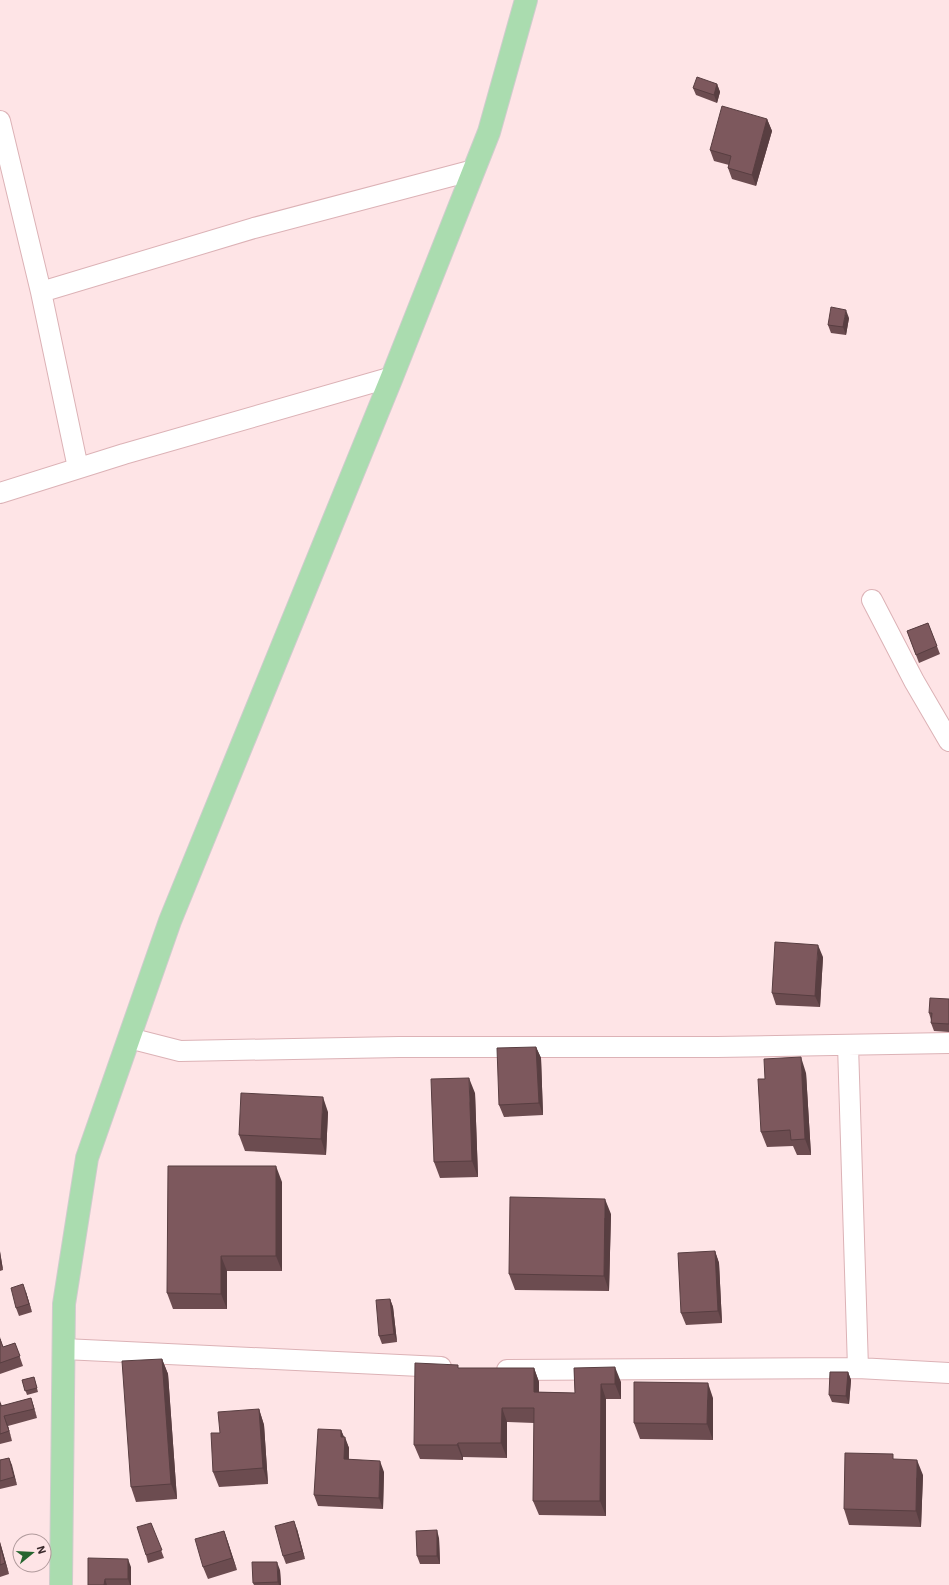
<svg xmlns="http://www.w3.org/2000/svg" width="949" height="1585" font-family="'IBM Plex Sans',sans-serif">
<rect width="100%" height="100%" fill="#fee4e6"/>
<g fill="none" stroke-linecap="round" stroke-linejoin="round">
<g stroke="#dcb2b6" stroke-width="22">
<path id="minor" d="M0,121L41,292L78,468
M41,292L254,228L474,170
M0,493L124,454L392,377
M872,600L914,681L949,741
M129,1038L180,1051L399,1047H717L949,1043
M848,1045L858,1368
M64,1349L441,1367
M507,1370L858,1368L949,1373"/>
</g>
<g stroke="#d0cccd" stroke-width="24">
<path id="major" d="M61,1585L64,1304L87,1158L170,921L392,377L489,132L526,0"/>
</g>
<use href="#minor" stroke="#fff" stroke-width="20"/>
<use href="#major" stroke="#aadcaf" stroke-width="22"/>
</g>
<path fill="#6c4c50" d="M717,84L720,92L717,103L696,95L693,88Z
M767,119L772,131L756,186L732,179L728,168L729,165L714,161L710,150Z
M849,318L846,335L831,333L828,325Z
M928,623L940,654L919,663L907,631Z
M823,957L820,1007L776,1005L772,993Z
M949,999V1032L934,1031L931,1023V1020L929,1013Z
M536,1047L541,1058L543,1115L504,1117L499,1105Z
M806,1073L811,1155H797L793,1146L767,1147L761,1132L765,1079Z
M475,1093L478,1177L440,1178L434,1162Z
M328,1112L326,1155L245,1151L239,1135Z
M282,1182V1271H227V1309H173L167,1293Z
M611,1214L609,1291L515,1290L509,1274Z
M0,1251L3,1270L0,1271Z
M715,1251L719,1263L722,1323L686,1325L681,1313Z
M26,1292L32,1312L19,1316L16,1308Z
M390,1299L393,1307L397,1342L382,1344L379,1336Z
M0,1337L3,1347L15,1343L23,1366L0,1374Z
M162,1359L168,1374L177,1499L136,1502L131,1487Z
M459,1368H534L539,1382V1392L575,1393L574,1368L621,1382V1399H606V1516L539,1515L533,1501L534,1423L507,1422V1458L463,1457V1460L420,1459L414,1445Z
M848,1372L851,1380L849,1404L832,1402L829,1395Z
M34,1377L38,1392L27,1395L22,1380Z
M31,1398L37,1418L8,1426L12,1441L0,1444V1401L2,1406Z
M713,1398V1440L640,1439L634,1423Z
M259,1409L264,1425L268,1484L219,1487L213,1472L220,1433Z
M341,1430L349,1448V1459L384,1472L383,1509L318,1506L314,1495Z
M9,1458L17,1485L0,1489V1460Z
M923,1475L921,1527L849,1525L844,1509Z
M151,1523L164,1558L148,1563L146,1555Z
M297,1529L305,1559L286,1564L283,1556Z
M224,1531L237,1570L208,1579L203,1567Z
M439,1538L440,1564H420L417,1556Z
M0,1542L9,1574L0,1577Z
M131,1567V1585H88Z
M280,1570L281,1585H254L253,1583Z"/>
<path fill="#583e41" d="M717,84L720,92L717,103L714,95Z
M767,119L772,131L756,186L752,175Z
M846,310L849,318L846,335L843,327Z
M818,945L823,957L820,1007L815,996Z
M536,1047L541,1058L543,1115L539,1103Z
M801,1057L806,1073L811,1155L805,1139Z
M469,1078L475,1093L478,1177L472,1161Z
M323,1097L328,1112L326,1155L321,1139Z
M276,1166L282,1182V1271L276,1256Z
M605,1199L611,1214L609,1291L604,1276Z
M0,1251V1252L3,1270L0,1263Z
M715,1251L719,1263L722,1323L718,1311Z
M221,1256L227,1271V1309L221,1294Z
M23,1284L26,1292L32,1312L29,1304Z
M390,1299L393,1307L397,1342L394,1334Z
M162,1359L168,1374L177,1499L171,1484Z
M615,1367L621,1382V1399L615,1384Z
M534,1368L539,1382V1407L534,1392Z
M848,1372L851,1380L849,1404L846,1396Z
M708,1383L713,1398V1440L707,1424Z
M601,1384L606,1399V1516L600,1501Z
M31,1398L34,1407L37,1418L34,1409Z
M502,1408L507,1422V1458L501,1443Z
M259,1409L264,1425L268,1484L263,1468Z
M4,1416L8,1426L12,1441L9,1431Z
M341,1430L345,1440V1437L349,1448L348,1470L344,1459L341,1437Z
M458,1443L463,1457V1460L457,1445Z
M9,1458L12,1465L17,1485L14,1477Z
M917,1460L923,1475L921,1527L916,1511Z
M380,1461L384,1472L383,1509L379,1498Z
M294,1521L297,1529L305,1559L302,1551Z
M437,1530L439,1538L440,1564L437,1556Z
M224,1531L228,1542L237,1570L232,1558Z
M0,1542L9,1574L5,1563L0,1545Z
M128,1559L131,1567V1585H130L128,1579Z
M277,1562L280,1570L281,1585H279L278,1582Z
M105,1579L107,1585H104Z"/>
<path fill="#7d585d" stroke="#583e41" d="M697,77L717,84L714,95L693,88Z
M722,106L767,119L752,175L728,168L731,156L710,150Z
M831,307L846,310L843,327L828,325Z
M928,623L937,646L916,655L907,631Z
M775,942L818,945L815,996L772,993Z
M930,998L949,999V1024L931,1023L932,1013H929Z
M536,1047L539,1103L499,1105L497,1048Z
M801,1057L805,1139L791,1140L790,1130L761,1132L758,1079H765L764,1059Z
M469,1078L472,1161L434,1162L431,1079Z
M241,1093L323,1097L321,1139L239,1135Z
M168,1166H276V1256H221V1294L167,1293Z
M510,1197L605,1199L604,1276L509,1274Z
M715,1251L718,1311L681,1313L678,1253Z
M23,1284L29,1304L16,1308L11,1288Z
M390,1299L394,1334L379,1336L376,1300Z
M0,1339L3,1347L15,1343L20,1356L0,1363Z
M162,1359L171,1484L131,1487L122,1361Z
M415,1363L458,1365V1368H534V1392L575,1393L574,1368L615,1367V1384H601L600,1501H533L534,1408H502L501,1443H458L457,1445H414Z
M830,1372H848L846,1396L829,1395Z
M34,1377L37,1388L25,1391L22,1380Z
M634,1382L708,1383L707,1424L634,1423Z
M31,1398L34,1409L4,1416L9,1431L0,1434V1403L1,1406Z
M259,1409L263,1468L213,1472L211,1433H220L218,1412Z
M318,1429L341,1430V1437H345L344,1459L380,1461L379,1498L314,1495Z
M845,1453L893,1454V1459L917,1460L916,1511L844,1509Z
M9,1458L14,1477L0,1481V1460Z
M294,1521L302,1551L283,1556L275,1526Z
M151,1523L162,1550L146,1555L137,1527Z
M437,1530V1556H417L416,1531Z
M224,1531L232,1558L203,1567L195,1539Z
M0,1545L5,1563L0,1565Z
M88,1558L128,1559V1579H105L104,1585H88Z
M252,1562H277L278,1582L253,1583Z"/>
<g transform="translate(32 1553) rotate(72)"><circle r="19" fill="#fee4e6" stroke="#b09a9c"/>
<path d="M0-3L7 15L0 10L-7 15Z" fill="#25652f"/>
<text y="-6" font-size="11" font-weight="bold" text-anchor="middle" fill="#3b2b2d">N</text>
</g>
</svg>
